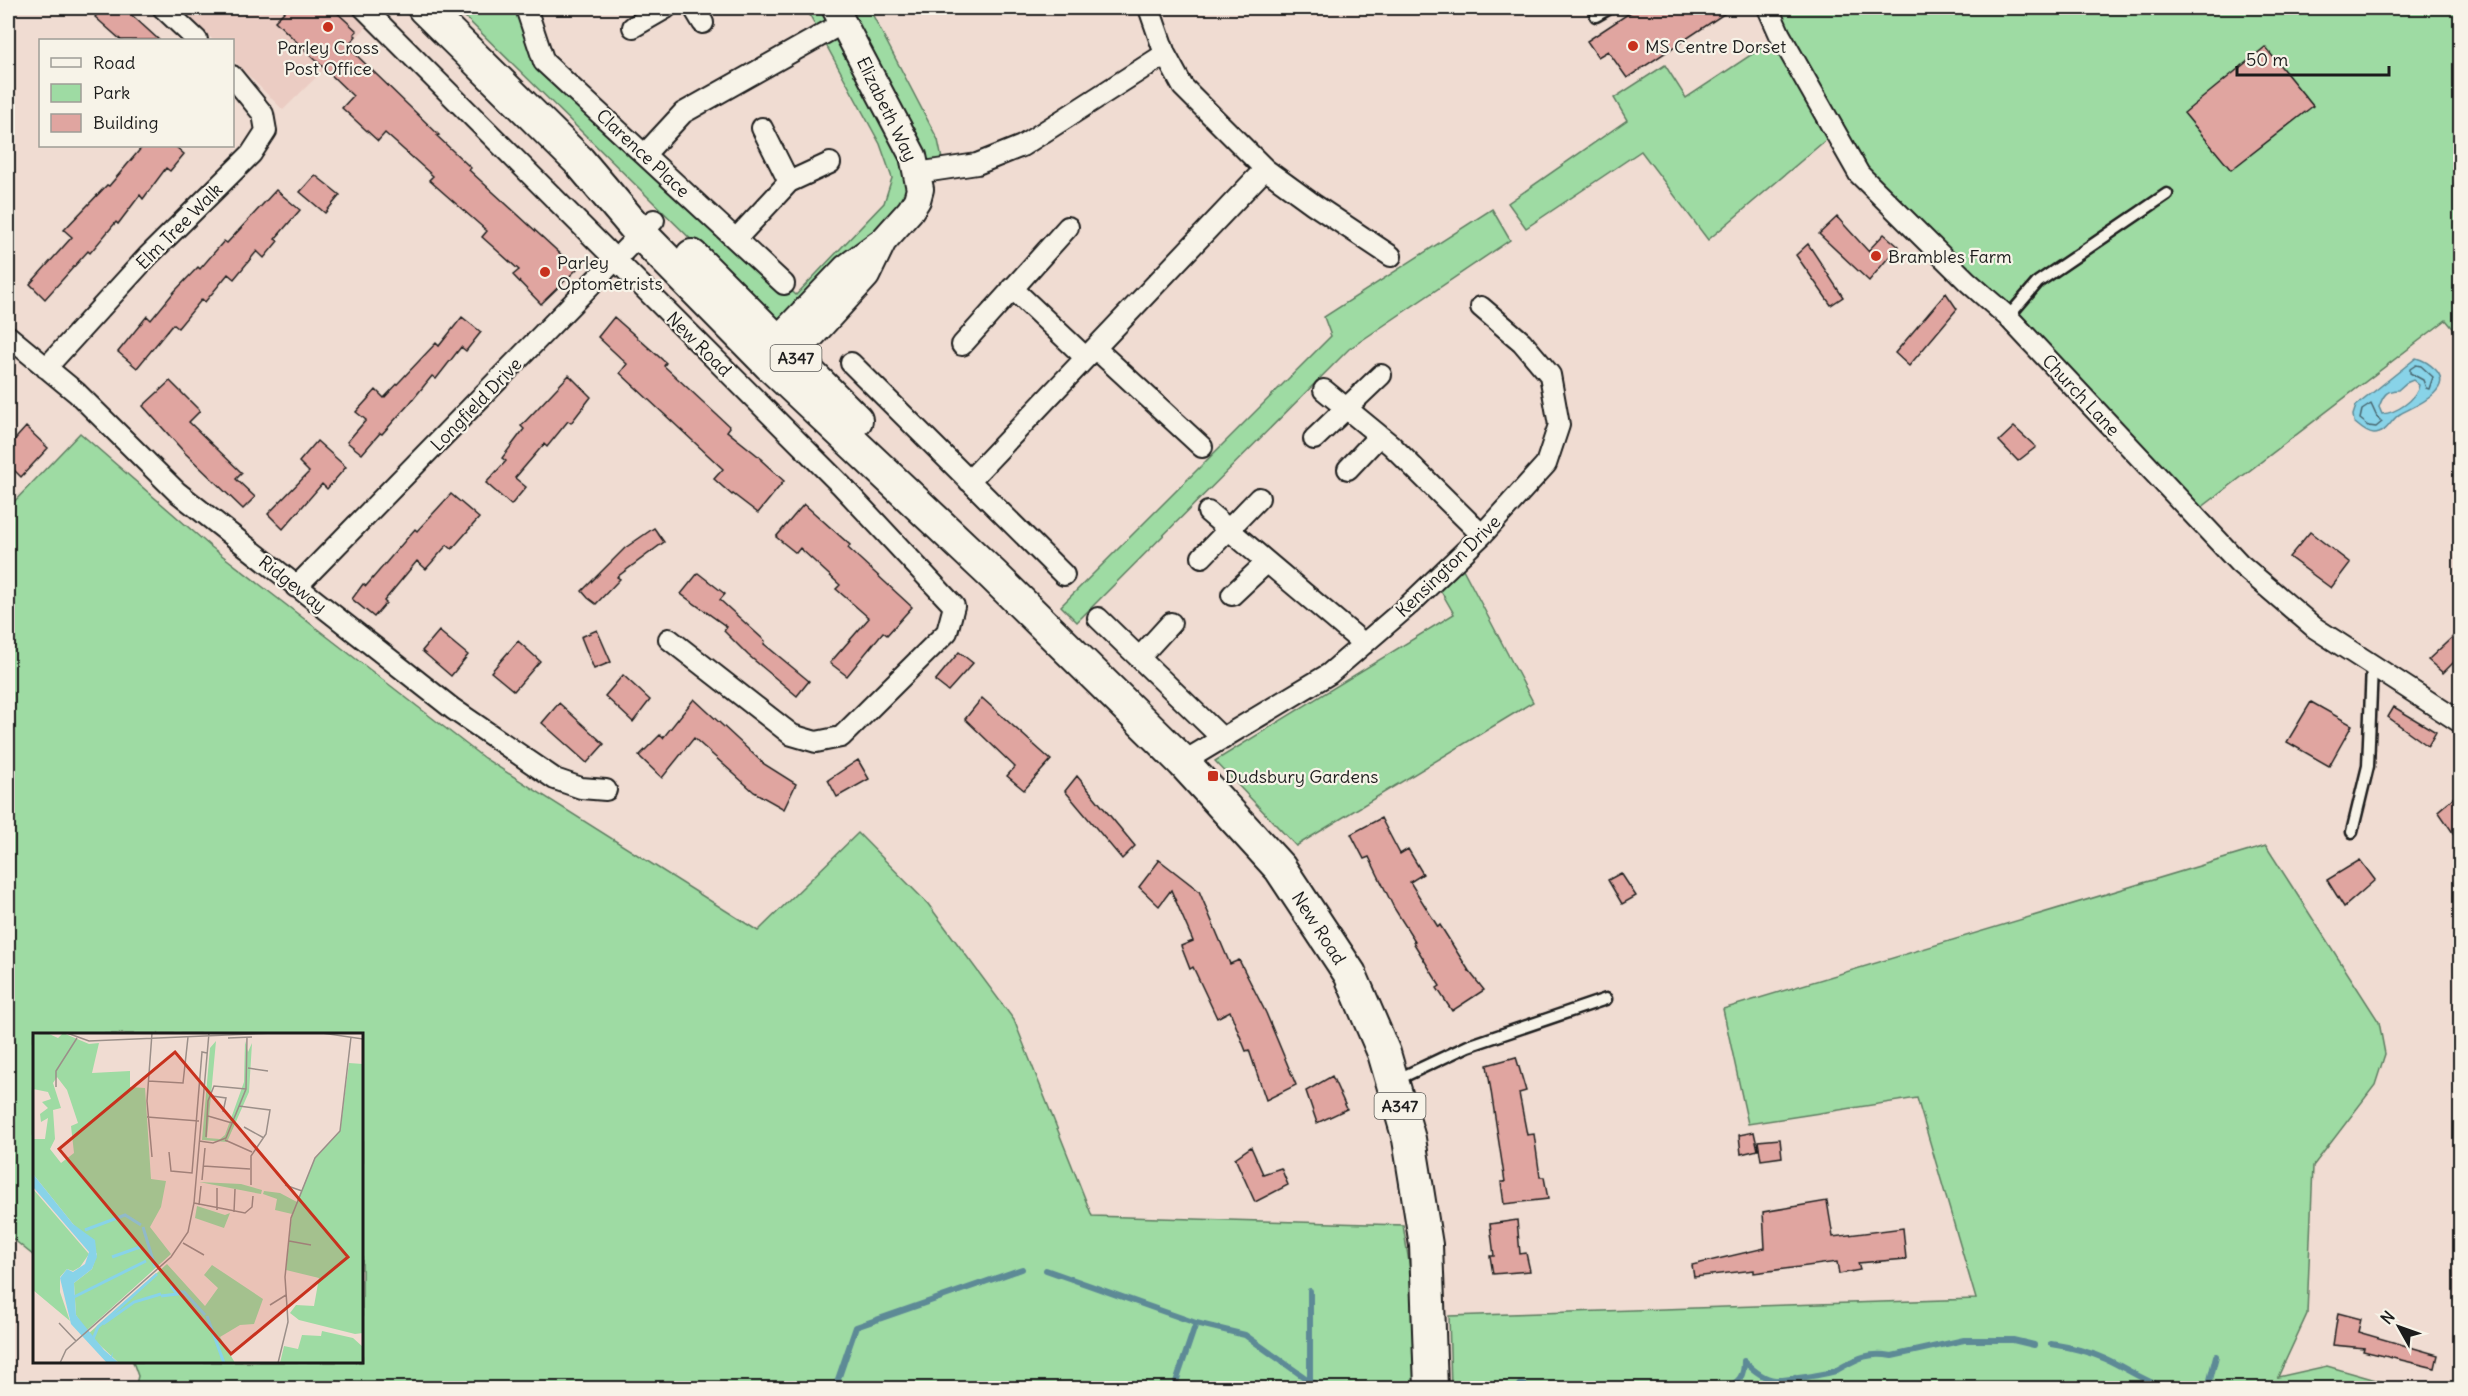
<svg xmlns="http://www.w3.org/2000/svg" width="2468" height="1396" font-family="Delius,sans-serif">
<rect width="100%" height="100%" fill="#f0dcd2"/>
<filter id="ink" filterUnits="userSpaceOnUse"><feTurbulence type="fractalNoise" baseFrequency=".0167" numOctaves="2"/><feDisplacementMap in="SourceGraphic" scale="12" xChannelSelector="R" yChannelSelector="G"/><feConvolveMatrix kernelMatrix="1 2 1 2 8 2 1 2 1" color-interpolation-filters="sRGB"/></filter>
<g filter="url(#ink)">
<path fill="#ebccc3" d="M181,8H379L383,11L283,110L233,60L232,40H213Z"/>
<path fill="#9edba3" stroke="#5d7c60" stroke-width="1.5" d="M456,8H526L544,62L796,295L884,203L892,178L880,144L806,8H869L938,140L944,169L920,189L785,332Z
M1768,8H2460V337L2446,320L2193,514L1967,281L1834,133L1708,240L1641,151L1526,228L1508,203L1627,120L1614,98L1665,65L1686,98L1781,35Z
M1492,209L1510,240L1349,349L1077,622L1061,606L1331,336L1324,317Z
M80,433L210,546L484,758L758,931L858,833L928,904L1014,1020L1092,1216L1403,1225L1413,1287L1417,1388H135L138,1376L133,1362H362V1034H34V1256L8,1235V508Z
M1463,569L1533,702L1296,846L1215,761L1454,614L1438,586Z
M2266,846L2379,1022L2385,1054L2375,1085L2313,1166L2307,1314L2278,1377L2327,1366L2404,1388H1451L1449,1316L1976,1299L1917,1098L1748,1124L1723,1009Z"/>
<path fill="#88d3e8" stroke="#5d8a96" stroke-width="1.5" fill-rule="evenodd" d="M2416,358C2424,360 2430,364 2436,370C2455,391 2412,407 2400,414C2391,419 2387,434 2374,434C2367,434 2360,427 2354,422L2353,415L2356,406ZM2413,380L2419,385C2417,400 2396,413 2382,414L2379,407C2383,396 2386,390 2398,390L2406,383Z"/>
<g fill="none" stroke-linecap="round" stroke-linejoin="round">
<path stroke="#47656e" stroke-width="1.5" d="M2416,365L2421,366L2433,377L2429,389L2426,388L2423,380L2410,373V369Z
M2371,404L2377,417L2382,422L2376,427L2369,426L2360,419L2362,410Z"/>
<path stroke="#5d8a96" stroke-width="6" d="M1046,1270L1196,1323L1245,1335L1311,1382L1330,1388
M1310,1291V1388
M2051,1344C2070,1347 2088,1351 2106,1359C2126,1368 2144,1381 2165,1388
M1176,1382L1196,1323
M835,1388L856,1327L1022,1269
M1518,1388L1521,1384L1533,1388
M1727,1388C1740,1381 1744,1376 1744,1361C1752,1369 1764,1379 1775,1380C1784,1381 1828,1374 1835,1371C1855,1360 1867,1351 1892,1356L1964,1340H2013L2034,1345
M1771,1388L1786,1384L1795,1378
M2208,1388L2216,1356"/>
</g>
<path fill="#e0a5a0" stroke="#1c1c1c" stroke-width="1.5" d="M102,8H124L159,40H121L95,17Z
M288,8H332L357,31L354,34L356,36L347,46L439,135L437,136L471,168L469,170L577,269L541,304L513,275L519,270L482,237L487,231L429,180L433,176L385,133L378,141L342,108L353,96L275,21Z
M1637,8H1733L1627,78L1608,51L1598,57L1587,41Z
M2265,47L2313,106L2231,170L2184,113Z
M143,146H175L184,154L170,171L166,168L143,199L140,195L118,224L116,222L90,253L88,251L45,299L30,284L72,237L64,230L107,185L109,186Z
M315,175L340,195L325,213L300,192Z
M276,190L300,210L275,239L278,241L264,258L257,251L234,279L228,274L205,302L202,299L178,328L173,324L137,368L118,352L147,316L151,320L174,292L198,267L200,269L224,241L227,243Z
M1837,217L1868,251L1884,234L1898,246L1869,281L1819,234Z
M1808,244L1843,297L1831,305L1796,255Z
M1946,293L1957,309L1909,366L1895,353Z
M462,317L481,332L466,351L461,347L436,379L432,376L410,403L382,434L380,433L362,454L347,442L366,420L356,412L376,390L384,398L436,343L439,346Z
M614,317L666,363L664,366L730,427L727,431L762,459L761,460L784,481L758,513L733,494L732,495L714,479L723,469L620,373L627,364L598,337Z
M569,375L591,397L571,423L568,421L547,447L544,444L515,478L526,487L511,505L486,483L506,461L502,458L524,429L521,426Z
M170,381L200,411L189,422L242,473L236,479L255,497L243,509L185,453L143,406Z
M26,427L48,448L21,477L8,464V447Z
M2014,427L2036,447L2018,461L1999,441Z
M317,441L346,467L327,489L322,484L283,529L268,514L309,472L299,462Z
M451,494L479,518L452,549L447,545L426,569L417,561L384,601L386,603L374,617L352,599L363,584L366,586L415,529L417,531Z
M804,504L850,545L848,548L912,607L887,635L883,632L847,676L830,663L869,618L836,589L840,585L800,548L796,553L776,537Z
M654,528L664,542L617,577L620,579L596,604L588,598L582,591L625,548Z
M2310,532L2350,563L2331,588L2289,557Z
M698,573L725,594L720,600L765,641L764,644L809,681L797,696L748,655L724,631L727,627L681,594Z
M597,630L611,662L594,669L581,637Z
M2460,630V656L2443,673L2428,660Z
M439,631L468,655L451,676L422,651Z
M518,641L540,661L514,691L491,672Z
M959,652L973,663L948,691L935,681Z
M623,675L650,700L633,722L605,696Z
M982,698L1051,760L1024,790L1007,776L1015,767L965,719Z
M694,699L764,764L796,784L784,809L754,792L694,738L662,778L639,756L660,735L663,738Z
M2311,702L2352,725L2329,766L2287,742Z
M559,703L604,744L587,763L542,723Z
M2394,707L2436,732L2428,746L2388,717Z
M858,760L869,779L837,797L828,780Z
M1077,776L1135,846L1122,859L1065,791Z
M2460,792V843L2438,811Z
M1381,818L1400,854L1408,849L1423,874L1410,882L1438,927L1440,925L1469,971L1484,990L1452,1011L1437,988L1440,986L1413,942L1415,941L1394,908L1369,857L1364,859L1351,834Z
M1158,859L1199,891L1230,964L1239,960L1266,1013L1296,1085L1266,1100L1249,1050L1246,1051L1230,1011L1217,1018L1193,967L1190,969L1181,946L1193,941L1171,890L1159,906L1139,887L1159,861Z
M2360,860L2375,880L2344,907L2327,880Z
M1621,873L1636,896L1622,904L1608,880Z
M1516,1057L1526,1091L1519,1093L1527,1135L1534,1134L1540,1177H1544L1548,1199L1504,1204L1501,1182H1505L1487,1065Z
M1332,1076L1347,1109L1317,1123L1306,1091Z
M1754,1132L1758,1150L1741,1154L1739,1135Z
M1780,1139L1782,1157L1761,1160L1758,1141Z
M1251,1147L1263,1174L1281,1168L1288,1185L1255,1202L1235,1158Z
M1827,1201L1833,1237L1903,1228L1906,1259L1858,1263L1860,1270L1839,1274L1837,1262L1754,1273V1270L1694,1277L1692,1265L1765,1248L1763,1212Z
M1517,1220L1520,1254L1526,1253L1530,1271L1493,1274L1490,1256H1494L1490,1224Z
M2338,1313L2361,1319L2358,1332L2438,1355L2435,1368L2363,1351L2364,1348L2333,1345Z"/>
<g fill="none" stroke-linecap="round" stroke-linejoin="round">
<g stroke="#1c1c1c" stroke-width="15">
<path id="service" d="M1596,16L1610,8
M2008,317L2038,282L2167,194
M2352,832L2368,766L2372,666
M1396,1080L1468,1046L1606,999"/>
</g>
<g stroke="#1c1c1c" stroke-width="24">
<path id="minor" d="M163,8L197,40
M364,8L841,485L954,606L947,632L841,737L816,742L792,735L669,639
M526,8L544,62L784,284
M694,8L703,23
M1149,8L1165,54L1183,87L1265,169L1313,204L1391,256
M1768,8L1780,35L1859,174L1967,281L2008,317L2239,563L2315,628L2460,722
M633,27L666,8
M762,128L789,182
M645,154L683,113L843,23
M917,173L977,164L1022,146L1165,54
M736,239L789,182L830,163
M1012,288L1086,358
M8,336L77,393L177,492L453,709L555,779L581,788L606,790
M962,345L1068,227
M1095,348L1202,447
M851,363L1064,575
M46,368L148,256L251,154L266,131L263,114L232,76
M1324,390L1391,445L1482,535
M1314,439L1381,375
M1348,469L1379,436
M969,481L1265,169
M1208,512L1364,644
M1202,557L1259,498
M296,587L654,220
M1232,595L1267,562
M1098,618L1223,739
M1139,658L1171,623
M1183,762L1329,674L1409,605L1482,535L1546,464L1559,425L1550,375L1522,342L1481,307"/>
</g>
<g stroke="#1c1c1c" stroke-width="30">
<path id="tertiary" d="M772,360L779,341L785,332L846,268L884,240L910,211L917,200L920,189L913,156L835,8
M775,363L794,355L866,276L882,243"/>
</g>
<g stroke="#1c1c1c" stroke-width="36">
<path id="primary" d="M424,8L579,161L641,234L770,365L993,575L1183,762L1280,868L1350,974L1384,1053L1409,1139L1426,1245L1431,1388
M692,256L856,420"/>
</g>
<use href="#service" stroke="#f7f3e8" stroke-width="10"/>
<use href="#minor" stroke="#f7f3e8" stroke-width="20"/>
<use href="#tertiary" stroke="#f7f3e8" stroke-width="26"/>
<use href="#primary" stroke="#f7f3e8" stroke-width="32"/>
</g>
</g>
<g fill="#c8321e" stroke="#f7f3e8" stroke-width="2">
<circle cx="328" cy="27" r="6"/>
<circle cx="1633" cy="46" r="6"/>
<circle cx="1876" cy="256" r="6"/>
<circle cx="545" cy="272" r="6"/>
<rect x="1207" y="770" width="12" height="12" rx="3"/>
</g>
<g text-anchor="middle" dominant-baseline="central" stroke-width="4.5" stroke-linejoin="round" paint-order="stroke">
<g fill="#f7f3e8" stroke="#5e5c59" stroke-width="1.5">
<rect x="770.5" y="345" width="51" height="26" rx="4.5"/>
<rect x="1374.5" y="1093" width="51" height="26" rx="4.5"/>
</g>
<g font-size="16" font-weight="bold" fill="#1c1c1c">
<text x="796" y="358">A347</text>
<text x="1400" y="1106">A347</text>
</g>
<g font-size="18" fill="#1c1c1c" stroke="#f7f3e8" text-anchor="start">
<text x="1645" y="46">MS Centre Dorset</text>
<text x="328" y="47" text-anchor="middle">Parley Cross<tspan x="328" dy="21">Post Office</tspan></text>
<text x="1888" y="256">Brambles Farm</text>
<text x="557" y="262">Parley<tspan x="557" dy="21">Optometrists</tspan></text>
<text x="1225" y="776">Dudsbury Gardens</text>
</g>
<g font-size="18" fill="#1c1c1c" stroke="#f7f3e8">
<text transform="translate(887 109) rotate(64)">Elizabeth Way</text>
<text transform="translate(643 153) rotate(43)">Clarence Place</text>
<text transform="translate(179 226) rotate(-45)">Elm Tree Walk</text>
<text transform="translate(699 344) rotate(45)">New Road</text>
<text transform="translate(2081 395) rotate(47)">Church Lane</text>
<text transform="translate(476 404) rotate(-46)">Longfield Drive</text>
<text transform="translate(1448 566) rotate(-44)">Kensington Drive</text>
<text transform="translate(293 584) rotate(38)">Ridgeway</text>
<text transform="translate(1319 928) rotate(57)">New Road</text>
</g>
</g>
<g transform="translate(33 1033)">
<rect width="330" height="330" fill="#f0dcd2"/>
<path d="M14,0L25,5L30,0L56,11L66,10L59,40L97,38V54L112,55L118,146L133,148L128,174L117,194L138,221L53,298L43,282L41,250L59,236L64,221L0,141V106H12L15,85L8,89L7,81L15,75L9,69L18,66L15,59L0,56V2ZM24,44L34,57L45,90L38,93L41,120L28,130L17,116L22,106L20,77L28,75L20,50ZM183,8L174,105L187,106L192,102L211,49L212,8L215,19L219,10L216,59L194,109L169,107L177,15ZM316,30L330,31V300L322,301L266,287L257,280L263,272L281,273L286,245L253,237L259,181L242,177L244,166L230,161L231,158L247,160L264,169L282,125L307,98ZM166,149L208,151L229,157L228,161ZM0,156L56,221L47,234L40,238L34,236L27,244V259L37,288L0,257ZM164,173L192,182L197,180L191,195L162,185ZM134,231L172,273L185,255L171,242L179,232L230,266L221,291L207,292L187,304L202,330H86L55,301ZM289,298L320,305L330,314V330H247L251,313L265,316L269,302L288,303Z" fill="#9edba3" fill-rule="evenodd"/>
<path d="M0,141L40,191L62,207L64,224L59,236L41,250L43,282L71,317L78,323L80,319L79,324L86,330H74L38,291L27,245L34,236L40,239L52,231L56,219L0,154Z" fill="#88d3e8"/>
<path fill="none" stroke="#88d3e8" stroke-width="3" d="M110,194L122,234M52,197L92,182L108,192M79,224L107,214M144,259H151L172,282M128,263L144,261L138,253M41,264L113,228M174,283L191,330M70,291L101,269L128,261M60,306L65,294L124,241"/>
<path fill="none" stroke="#9b8f89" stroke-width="1.5" d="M34,0L56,8L241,0M119,0L114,68L119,124M289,0L330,6M195,5L219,4M215,35L235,38M115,48L150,50L155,4M23,54V38L44,5M179,63L193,65L190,79M206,73L237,77L233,101L218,123V152M175,83L199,90M114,84L166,88M211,94L231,105M173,104L175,68L181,53L213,56M192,107L219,119M166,108L180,110L193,105L213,56L214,4M136,119L138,138L159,140L169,19L174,20M170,133L217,136M169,147L172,115M252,152L269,158M161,170L212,180L219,174L220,163M166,172L168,153M184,177V155M201,179L202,156M256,208L278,212M150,210L171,222M237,272L253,262M26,290L43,308M27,330L33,317L138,224L155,199L161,170L176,0M245,330L255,289L252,244L258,185L282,125L307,98L318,4"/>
<path fill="#c8321e" fill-opacity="0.15" stroke="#c8321e" stroke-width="3" d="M142,19L315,224L198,321L26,116Z"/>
<rect width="330" height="330" fill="none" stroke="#1c1c1c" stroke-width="3"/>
</g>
<rect width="2468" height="1396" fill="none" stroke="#f7f3e8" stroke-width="30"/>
<rect x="15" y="15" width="2438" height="1366" fill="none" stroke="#1c1c1c" stroke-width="2" filter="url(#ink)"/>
<rect x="39" y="39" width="195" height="108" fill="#f7f3e8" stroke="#9f9d96" stroke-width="1.5"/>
<rect x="51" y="58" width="30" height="9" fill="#f7f3e8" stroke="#9f9d96" stroke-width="1.5"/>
<text x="93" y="69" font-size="18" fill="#1c1c1c">Road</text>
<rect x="51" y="84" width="30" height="18" fill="#9edba3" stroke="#9f9d96" stroke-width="1.5"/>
<text x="93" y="99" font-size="18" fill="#1c1c1c">Park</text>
<rect x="51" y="114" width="30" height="18" fill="#e0a5a0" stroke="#9f9d96" stroke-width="1.5"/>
<text x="93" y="129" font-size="18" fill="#1c1c1c">Building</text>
<g transform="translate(2399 1327) rotate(310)" stroke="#f7f3e8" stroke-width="4.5" paint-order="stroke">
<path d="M0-4.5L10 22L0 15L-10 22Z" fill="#1c1c1c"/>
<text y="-9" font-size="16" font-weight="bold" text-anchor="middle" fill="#1c1c1c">N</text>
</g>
<path d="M2237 66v9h152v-9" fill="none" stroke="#1c1c1c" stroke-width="3"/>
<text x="2246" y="66" font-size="18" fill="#1c1c1c" stroke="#f7f3e8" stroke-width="4.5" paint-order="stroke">50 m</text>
</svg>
